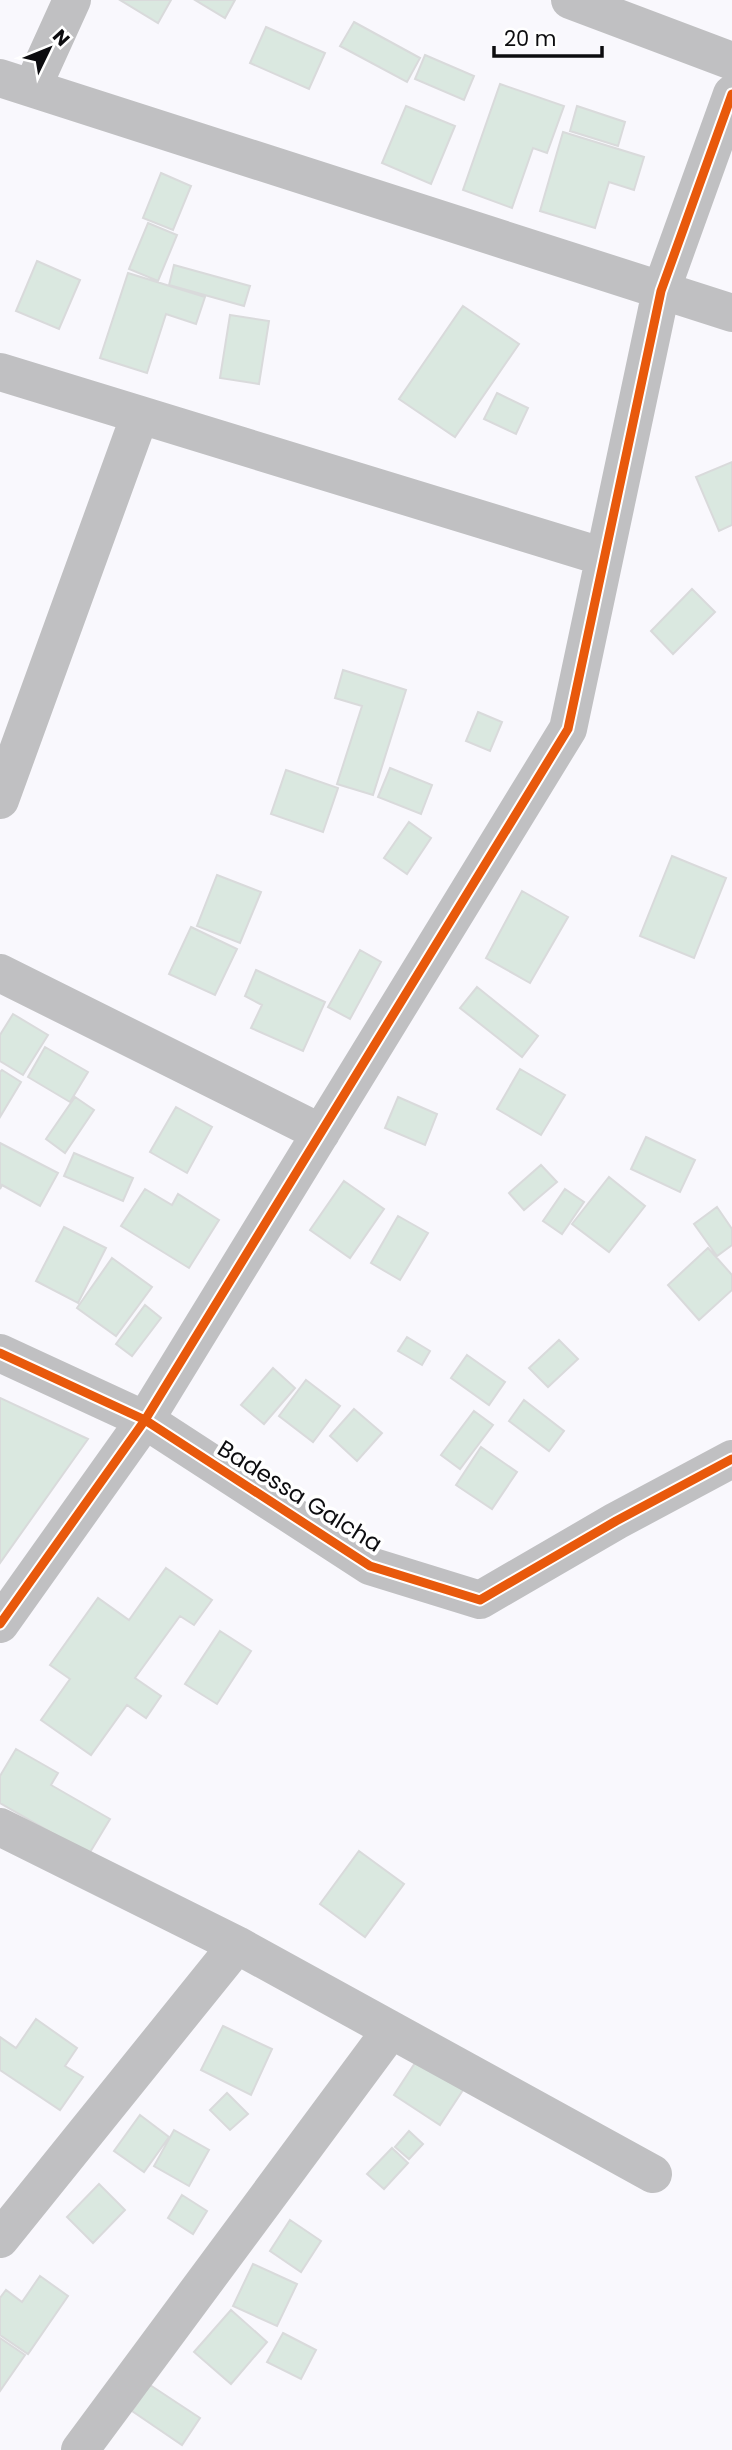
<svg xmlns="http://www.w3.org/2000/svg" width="732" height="2450" font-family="Poppins,sans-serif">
<rect width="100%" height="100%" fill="#f9f8fd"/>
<path fill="#dae8e0" stroke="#d9dadb" stroke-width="2" d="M120,0H171L158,23Z
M195,0H235L225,18Z
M354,22L420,58L407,82L340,46Z
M266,27L325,53L309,89L250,63Z
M425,55L474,76L464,100L415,79Z
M500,84L564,106L547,153L533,148L512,208L463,190Z
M406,106L455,126L431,184L382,163Z
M577,106L625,122L618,146L570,131Z
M563,132L644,157L634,190L609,182L595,228L540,211Z
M161,173L191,186L173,230L143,218Z
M148,223L177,235L158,281L129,269Z
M37,261L80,280L59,329L16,311Z
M174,265L250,286L244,306L169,285Z
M128,273L205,297L196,324L166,314L147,373L100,358Z
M463,306L519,344L455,437L399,399Z
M230,315L269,321L259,384L220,378Z
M497,393L528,408L516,434L484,419Z
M732,462V525L719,531L696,477Z
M692,589L715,612L673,654L651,631Z
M343,670L406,690L373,795L337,784L362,706L335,698Z
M478,712L502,722L490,751L466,741Z
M390,768L432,785L421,814L378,797Z
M286,770L338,788L323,832L271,814Z
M409,822L431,838L407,874L384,858Z
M672,856L726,878L694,958L640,936Z
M217,875L261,892L240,943L197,926Z
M522,891L568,917L530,983L486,958Z
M191,927L237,949L215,995L169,974Z
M360,950L381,962L350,1019L328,1007Z
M256,970L325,1002L303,1051L251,1028L262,1005L245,996Z
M477,987L538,1036L522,1057L460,1008Z
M13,1014L48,1035L23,1075L0,1061V1035Z
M45,1047L88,1072L70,1102L28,1077Z
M520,1069L565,1095L541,1135L497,1109Z
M2,1070L21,1082L0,1117V1072Z
M75,1097L94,1110L65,1153L46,1139Z
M398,1097L437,1114L425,1145L385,1128Z
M176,1107L212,1127L187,1173L150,1152Z
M646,1137L695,1160L680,1192L631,1169Z
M0,1143L58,1173L40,1206L2,1185L0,1189Z
M74,1153L133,1178L123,1201L64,1176Z
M541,1165L557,1182L524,1210L509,1193Z
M609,1177L645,1206L609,1252L572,1224Z
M344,1181L384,1209L350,1258L310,1230Z
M145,1189L172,1205L178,1194L219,1220L189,1268L121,1226Z
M565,1189L584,1202L562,1234L543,1221Z
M717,1207L732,1229V1245L717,1256L694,1224Z
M398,1216L428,1233L400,1280L371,1263Z
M64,1227L106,1248L78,1303L36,1281Z
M708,1248L732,1275V1290L699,1320L668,1285Z
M112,1258L152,1287L116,1336L77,1308Z
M145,1305L161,1318L132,1356L116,1344Z
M407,1337L430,1351L422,1365L398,1351Z
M559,1340L578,1359L548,1387L529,1368Z
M467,1355L505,1382L489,1405L451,1378Z
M273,1368L295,1388L264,1424L241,1405Z
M306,1380L340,1406L313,1442L279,1416Z
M0,1398L88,1439L0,1563Z
M524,1400L564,1431L549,1451L509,1421Z
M354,1409L382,1433L357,1461L330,1436Z
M474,1411L493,1425L460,1469L441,1455Z
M481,1447L517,1472L492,1509L456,1485Z
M166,1568L212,1600L194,1625L180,1616L135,1678L161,1696L146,1718L127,1705L91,1755L41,1720L70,1679L50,1665L98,1598L129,1620Z
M220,1631L251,1651L217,1704L185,1684Z
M16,1749L58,1773L51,1785L110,1819L89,1854L0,1803V1776Z
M359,1851L404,1884L365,1937L320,1904Z
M36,2019L77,2048L65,2066L83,2077L60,2110L0,2070V2037L16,2048Z
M223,2026L272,2049L251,2095L201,2070Z
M417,2060L463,2090L440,2125L394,2095Z
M227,2093L248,2114L230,2130L210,2110Z
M140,2115L169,2137L144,2172L114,2151Z
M174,2130L209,2150L189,2186L154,2166Z
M409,2131L423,2144L409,2159L395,2147Z
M392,2148L408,2163L384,2189L367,2174Z
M99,2184L125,2210L93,2243L67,2217Z
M182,2195L207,2211L193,2234L168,2218Z
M290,2220L321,2241L301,2272L270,2251Z
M253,2264L297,2284L277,2326L233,2306Z
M40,2276L68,2296L28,2354L0,2335V2298L6,2290L22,2302Z
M231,2310L267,2342L231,2384L194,2352Z
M283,2333L316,2350L301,2379L267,2362Z
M0,2338L25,2355L0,2391Z
M150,2385L200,2418L182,2445L132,2411Z"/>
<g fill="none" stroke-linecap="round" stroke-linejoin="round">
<path stroke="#c0c0c2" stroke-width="38" d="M570,0L732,61
M0,78L732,313
M32,88L72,0
M0,372L604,557
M0,800L140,415
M0,973L321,1133
M0,1624L145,1420L568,729L661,291L732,94
M0,1827L237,1945L653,2174
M0,2239L237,1945
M80,2450L391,2030"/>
<path stroke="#c0c0c2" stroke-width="38" d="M0,1353L145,1420L370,1566L480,1600L616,1521L732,1459"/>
<g stroke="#fff" stroke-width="13">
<path id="cycleway" d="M0,1353L145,1420L370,1566L480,1600L616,1521L732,1459
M0,1624L145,1420L568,729L661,291L732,94"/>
</g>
<use href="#cycleway" stroke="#e8590c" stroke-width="9"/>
</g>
<g text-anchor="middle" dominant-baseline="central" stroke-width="7" stroke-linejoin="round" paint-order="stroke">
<g font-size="23" fill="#0c0c0f" stroke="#fff">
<text transform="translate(300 1496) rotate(32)">Badessa Galcha</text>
</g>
</g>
<g transform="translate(49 49) rotate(47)" stroke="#ffffff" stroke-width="5" paint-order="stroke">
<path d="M0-5L12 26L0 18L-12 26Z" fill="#0c0c0f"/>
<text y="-10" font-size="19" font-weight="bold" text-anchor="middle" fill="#0c0c0f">N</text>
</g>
<path d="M494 46v10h108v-10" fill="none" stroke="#0c0c0f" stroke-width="3.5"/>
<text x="504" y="46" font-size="21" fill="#0c0c0f" stroke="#ffffff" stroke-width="5" paint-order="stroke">20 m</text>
</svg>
